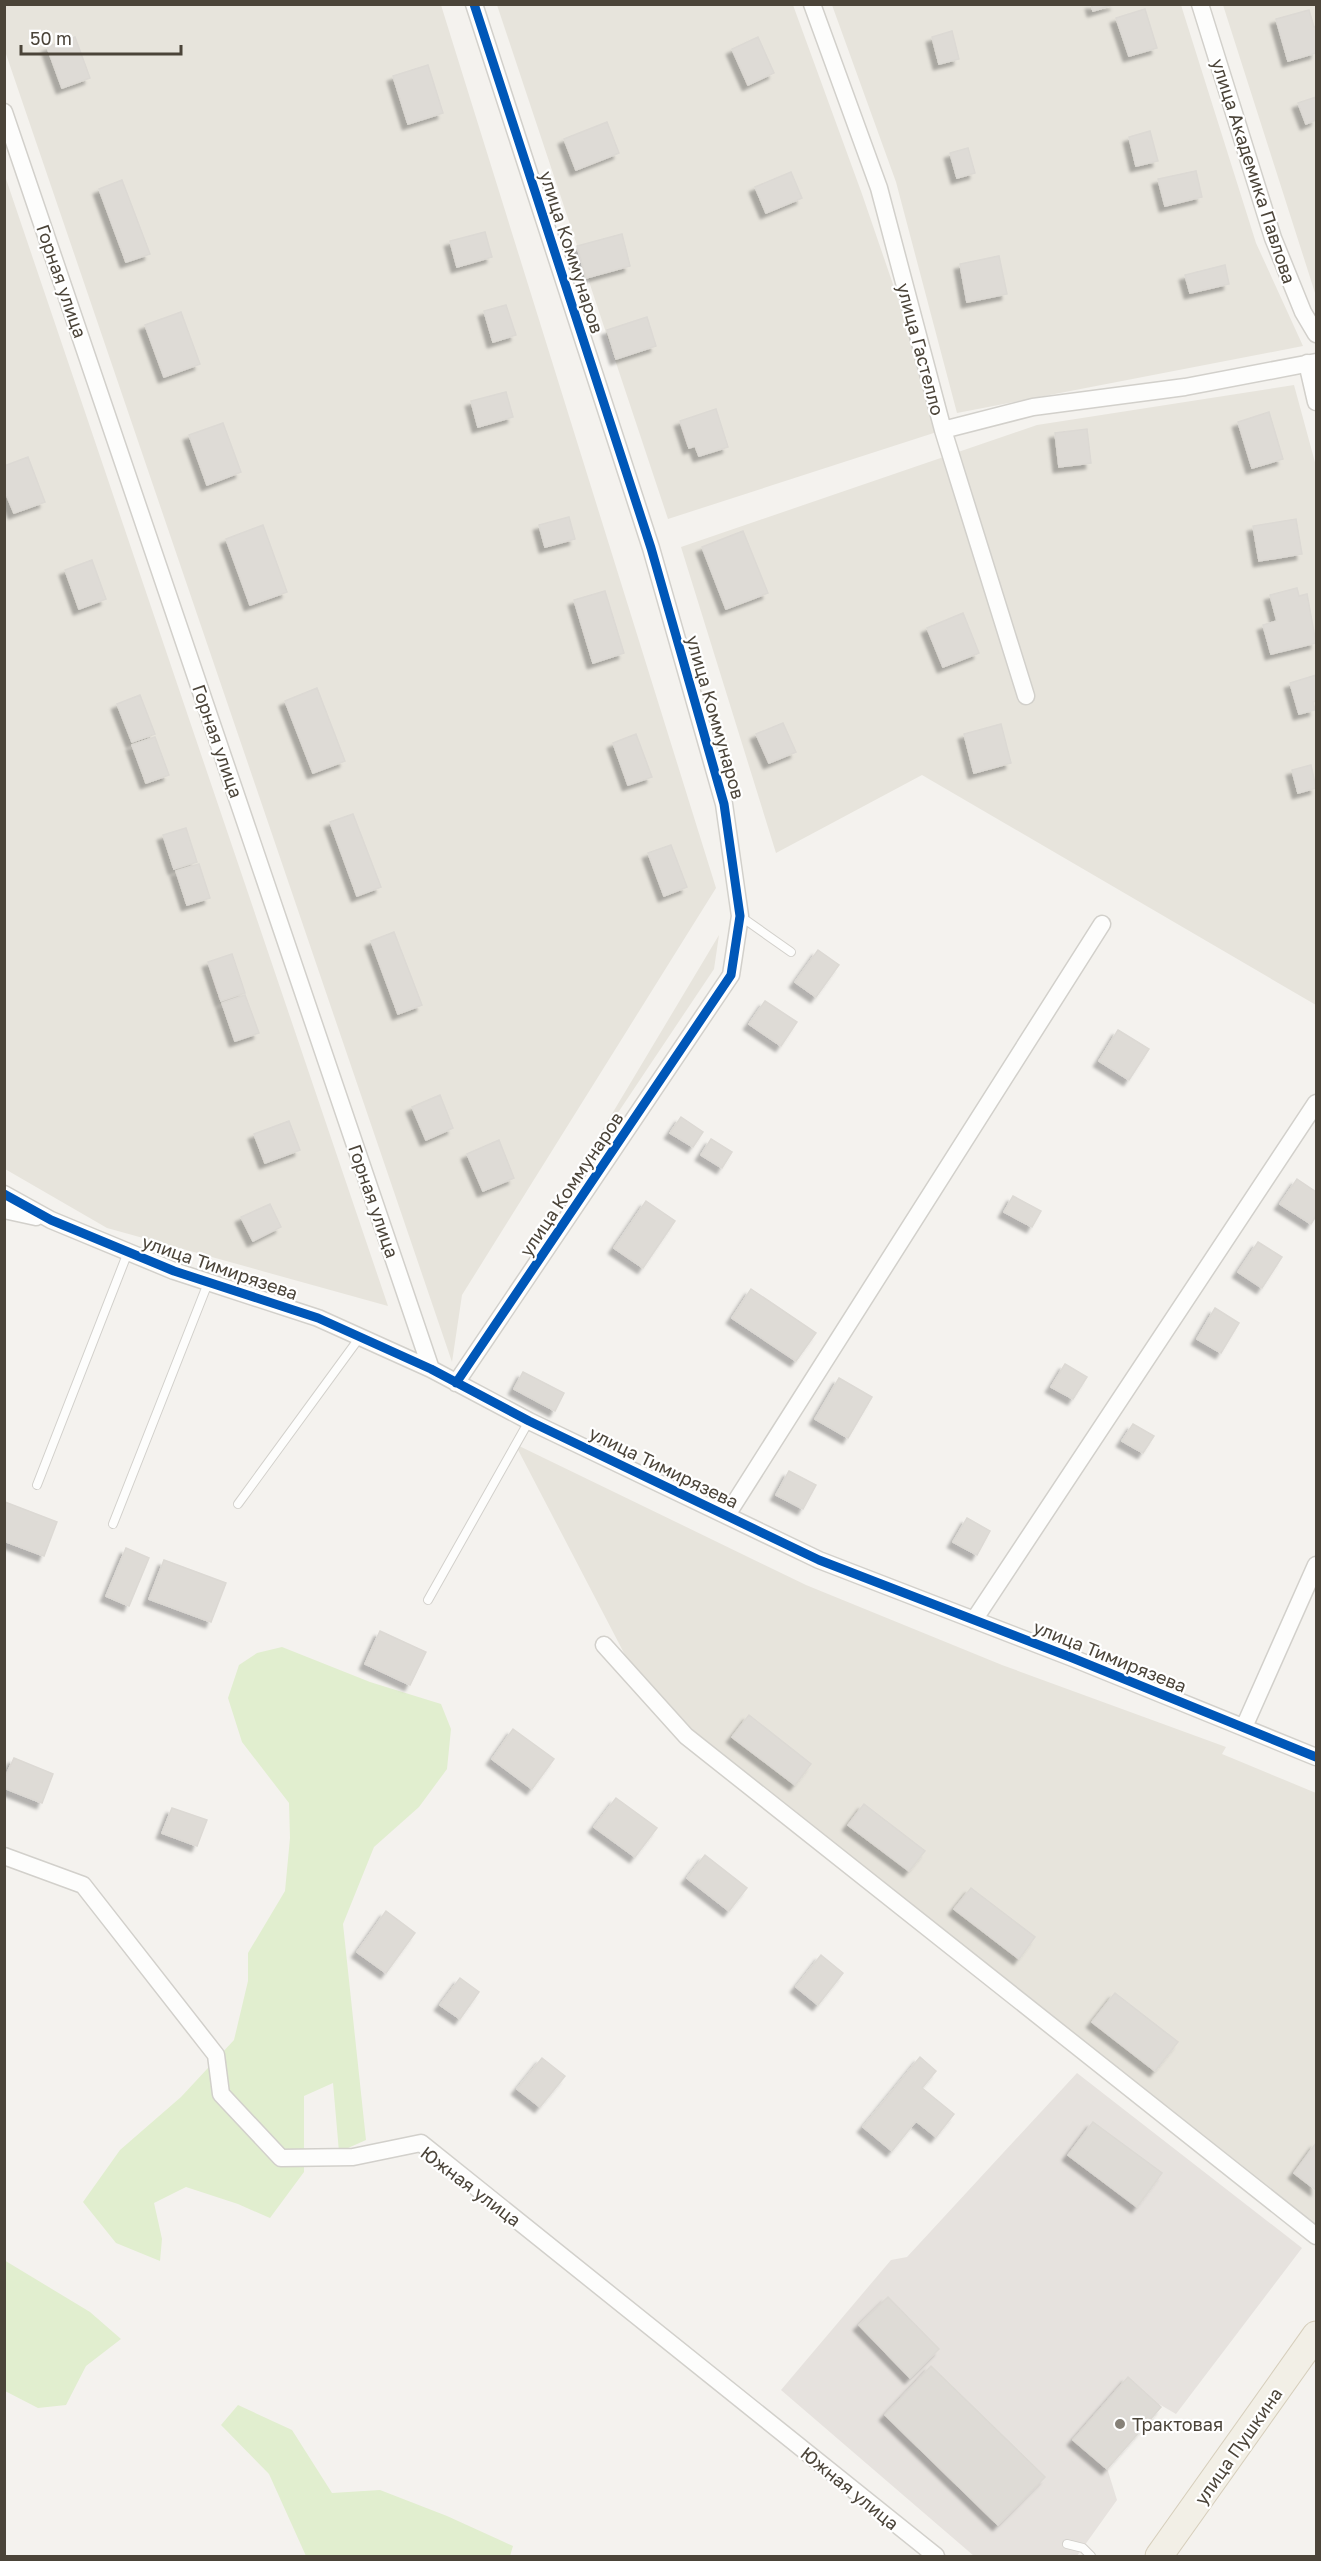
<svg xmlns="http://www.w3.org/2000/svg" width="1321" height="2561" font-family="'Golos Text',sans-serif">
<defs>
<filter id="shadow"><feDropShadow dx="-5.5" dy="5.5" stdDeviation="1.5" flood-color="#0004"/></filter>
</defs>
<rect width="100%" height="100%" fill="#f4f2ee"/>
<path fill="#e7e4dc" d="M4,5H441L716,888L462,1295L452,1362L5,51Z
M497,5H793L862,194L943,430L668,519Z
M832,5H1181L1256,243L1303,346L957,413L896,182Z
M1223,5H1316V296Z
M4,173L388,1306L107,1228L5,1169Z
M1294,385L1316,466V1005L922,775L776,853L681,547L1037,425Z
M719,935L714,969L567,1189Z
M515,1444L806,1585L1002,1665L1226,1747L1222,1754L1316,1793V2241L688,1737L625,1655Z"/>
<path fill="#e6e2de" d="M1077,2073L1302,2248L1176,2414L1159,2404L1161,2407L1107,2468L1117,2500L1077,2556H974L781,2390L891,2260L907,2257Z"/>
<path fill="#e1eecf" d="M282,1647L370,1682L441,1704L451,1729L447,1769L419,1807L374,1847L343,1924L366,2140L339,2152L333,2083L304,2096V2172L270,2218L238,2204L186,2187L154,2203L162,2239L160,2261L116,2243L83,2202L120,2150L181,2097L234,2040L248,1981V1953L285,1891L290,1838L289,1803L242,1742L228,1698L239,1665L257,1653Z
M4,2260L90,2312L121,2339L86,2366L66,2405L38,2408L5,2391Z
M238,2405L292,2430L332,2493L380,2490L447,2516L513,2546L510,2556H306L269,2474L221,2425Z"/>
<path fill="#dedbd6" stroke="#dcd9d4" stroke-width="1.5" filter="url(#shadow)" d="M1091,4H1116L1093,11Z
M1145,9L1157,48L1129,56L1116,18Z
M1309,10L1314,27H1316V53L1288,61L1276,19Z
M952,31L959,59L939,64L932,37Z
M75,37L90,78L62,88L47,47Z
M758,37L774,73L748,85L732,49Z
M428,65L443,113L408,124L393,76Z
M1316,97V120L1306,124L1298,103Z
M607,122L619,153L576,170L564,139Z
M1150,131L1158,161L1136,166L1129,137Z
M968,148L975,173L957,178L950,153Z
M1196,171L1202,197L1165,206L1158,179Z
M791,172L802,198L766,213L755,187Z
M122,180L150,254L126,262L99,189Z
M485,232L492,257L457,267L450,241Z
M622,234L630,266L586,278L577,246Z
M999,256L1007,294L967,302L960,264Z
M1225,265L1229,284L1190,293L1185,275Z
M506,305L516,335L493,342L484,311Z
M181,312L200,364L164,377L145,325Z
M647,317L656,346L616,359L607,330Z
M506,392L513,417L478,427L471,401Z
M716,409L728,447L699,456L695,446L689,448L680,421Z
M1269,412L1283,459L1252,468L1238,422Z
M223,423L241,472L207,485L189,435Z
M1087,429L1091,463L1059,467L1055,433Z
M28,457L45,502L14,513L4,489V466Z
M569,517L575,539L545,547L539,525Z
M1296,519L1302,554L1259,561L1253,526Z
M263,525L287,592L250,605L226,539Z
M743,531L768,593L726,609L702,547Z
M92,560L106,599L79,609L65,570Z
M1297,588L1299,596L1307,594L1316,643L1271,654L1263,625L1277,621L1270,595Z
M605,591L624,653L593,663L574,600Z
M963,613L979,653L943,667L927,628Z
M1316,675V701L1313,702L1315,710L1299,714L1290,683Z
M317,688L345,761L313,773L285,701Z
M140,695L155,734L132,742L117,704Z
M783,723L796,752L769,763L756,734Z
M1001,724L1011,763L974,773L964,734Z
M636,734L652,777L628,785L613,743Z
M155,737L169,775L146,783L132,745Z
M1311,765L1316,788L1298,793L1292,770Z
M353,814L381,887L357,896L330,822Z
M186,828L197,862L174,869L163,835Z
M671,845L687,887L664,896L648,853Z
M199,864L210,898L187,905L176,871Z
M394,932L422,1005L398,1014L371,941Z
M818,950L839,965L816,997L795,982Z
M232,954L245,993L221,1001L208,962Z
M245,995L259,1033L235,1041L222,1003Z
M765,1001L797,1022L781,1046L749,1024Z
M1118,1030L1149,1049L1129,1080L1099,1061Z
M440,1095L453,1128L426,1140L412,1107Z
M681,1117L703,1132L693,1147L670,1133Z
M289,1121L300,1150L265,1163L254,1134Z
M711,1139L732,1152L722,1168L701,1155Z
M499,1140L514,1178L483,1191L467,1154Z
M1297,1179L1316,1192V1216L1311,1224L1280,1204Z
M1013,1196L1041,1211L1032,1227L1004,1212Z
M646,1201L675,1221L643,1268L614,1248Z
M270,1204L281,1227L253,1241L241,1217Z
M1258,1242L1282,1257L1262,1288L1238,1272Z
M751,1289L816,1333L796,1361L732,1318Z
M1215,1308L1239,1323L1221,1353L1197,1339Z
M1065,1364L1087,1377L1073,1399L1051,1387Z
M523,1372L564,1393L555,1411L514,1389Z
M839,1378L872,1397L848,1438L815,1419Z
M1133,1424L1154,1436L1143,1453L1122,1441Z
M789,1471L816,1485L803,1509L776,1495Z
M5,1502L57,1522L44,1556L4,1541Z
M967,1518L990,1531L977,1555L953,1542Z
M126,1548L149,1558L129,1606L106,1596Z
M164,1560L226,1583L211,1622L149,1599Z
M380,1631L426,1652L410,1685L365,1664Z
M749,1715L811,1764L795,1785L732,1737Z
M513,1729L554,1759L532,1789L492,1759Z
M14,1758L53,1774L42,1803L4,1788V1780Z
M616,1798L657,1828L635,1857L594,1827Z
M864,1804L925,1851L909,1871L848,1825Z
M172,1808L207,1820L197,1846L162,1833Z
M705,1855L747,1888L729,1911L687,1878Z
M971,1888L1035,1937L1019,1959L954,1909Z
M386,1911L415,1933L386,1973L357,1952Z
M821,1955L843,1973L818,2005L796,1987Z
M460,1978L479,1992L460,2019L440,2005Z
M1115,1993L1178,2042L1155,2071L1092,2022Z
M920,2057L936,2071L922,2088L954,2114L936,2137L916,2121L892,2151L863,2127Z
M542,2058L565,2076L540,2107L517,2089Z
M1093,2122L1162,2173L1137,2207L1068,2155Z
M1316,2143V2190L1294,2173Z
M888,2297L939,2349L910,2378L859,2325Z
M931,2366L1045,2477L998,2525L885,2415Z
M1128,2377L1161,2407L1107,2469L1073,2440Z"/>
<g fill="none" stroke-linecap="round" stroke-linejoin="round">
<g stroke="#d2d0cb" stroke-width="10">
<path id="service" d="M740,916L791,952
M37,1485L128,1252
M238,1504L360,1337
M113,1524L208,1283
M428,1600L529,1421
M1067,2544L1083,2548L1091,2556"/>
</g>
<g stroke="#d2d0cb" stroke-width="19">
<path id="minor" d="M812,4L879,188L943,430L1026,696
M1200,4L1273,238L1303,312L1316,334
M4,112L431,1369
M1307,363L1316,402
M943,430L1033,407L1185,387L1316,362
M4,1194L51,1220L174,1271L318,1318L431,1369L529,1421L819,1560L1070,1657L1316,1757
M4,1210L36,1217
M456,1383L731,975L740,916L724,804L651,548L474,4
M727,1515L1102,924
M974,1620L1316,1103
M604,1645L686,1736L1316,2236
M1244,1727L1316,1565
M4,1856L83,1885L216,2055L221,2094L281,2158L353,2157L421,2143L936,2556"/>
</g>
<g stroke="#d6cebb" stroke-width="29">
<path id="primary" d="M1159,2556L1316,2335"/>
</g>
<use href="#service" stroke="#fdfdfc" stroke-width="8"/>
<use href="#minor" stroke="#fdfdfc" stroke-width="16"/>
<use href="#primary" stroke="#f2efe6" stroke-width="27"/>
<g stroke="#fff" stroke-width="13">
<path id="cycleway" d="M4,1194L51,1220L174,1271L318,1318L431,1369L529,1421L819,1560L1070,1657L1316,1757
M456,1383L731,975L740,916L724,804L651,548L474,4"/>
</g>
<use href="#cycleway" stroke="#0057b8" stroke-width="9"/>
</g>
<circle fill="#868178" stroke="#fff" stroke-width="2" cx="1120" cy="2424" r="6"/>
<g text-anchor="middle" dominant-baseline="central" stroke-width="4.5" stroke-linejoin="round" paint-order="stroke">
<g font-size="18" fill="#4b4439" stroke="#fff">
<text transform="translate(1254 171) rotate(72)">улица Академика Павлова</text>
<text transform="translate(572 252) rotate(72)">улица Коммунаров</text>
<text transform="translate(62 281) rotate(71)">Горная улица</text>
<text transform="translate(921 349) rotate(75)">улица Гастелло</text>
<text transform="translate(716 717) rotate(74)">улица Коммунаров</text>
<text transform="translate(218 741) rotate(71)">Горная улица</text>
<text transform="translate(571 1184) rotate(-56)">улица Коммунаров</text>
<text transform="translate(374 1201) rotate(71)">Горная улица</text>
<text transform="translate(220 1267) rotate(19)">улица Тимирязева</text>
<text transform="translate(664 1467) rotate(26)">улица Тимирязева</text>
<text transform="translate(1110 1656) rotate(22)">улица Тимирязева</text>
<text transform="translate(471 2186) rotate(37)">Южная улица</text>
<text transform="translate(1238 2446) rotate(-55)">улица Пушкина</text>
<text transform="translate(850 2488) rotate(39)">Южная улица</text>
</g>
<g font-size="18" fill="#4b4439" stroke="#fff" text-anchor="start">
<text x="1132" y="2424">Трактовая</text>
</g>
</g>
<rect width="1321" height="2561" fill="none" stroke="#4b4439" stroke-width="12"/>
<path d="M21 45v9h160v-9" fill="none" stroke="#4b4439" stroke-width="3"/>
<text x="30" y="45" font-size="18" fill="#4b4439" stroke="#ffffff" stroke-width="4.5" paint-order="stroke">50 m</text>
</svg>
